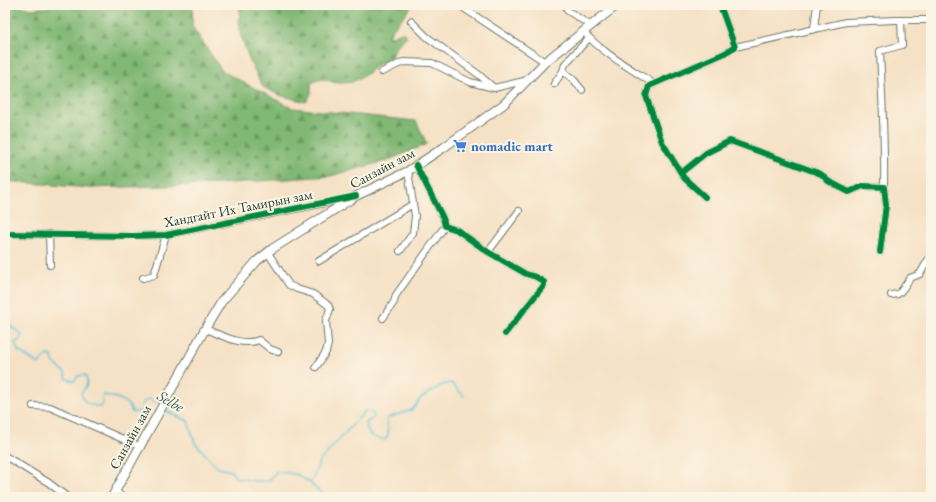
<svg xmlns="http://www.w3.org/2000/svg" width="936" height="502" font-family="'EB Garamond',serif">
<defs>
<pattern id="forest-firs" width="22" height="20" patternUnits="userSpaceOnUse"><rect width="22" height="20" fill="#81b875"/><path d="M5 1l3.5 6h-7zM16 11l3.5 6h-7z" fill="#699761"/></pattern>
</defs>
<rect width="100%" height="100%" fill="#fcf5e5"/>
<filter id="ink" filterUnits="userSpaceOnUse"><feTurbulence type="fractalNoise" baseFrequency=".025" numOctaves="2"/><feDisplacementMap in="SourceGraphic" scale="8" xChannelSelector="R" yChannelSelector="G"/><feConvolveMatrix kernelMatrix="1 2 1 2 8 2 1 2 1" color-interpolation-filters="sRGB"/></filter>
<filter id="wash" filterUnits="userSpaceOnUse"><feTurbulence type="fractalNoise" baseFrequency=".012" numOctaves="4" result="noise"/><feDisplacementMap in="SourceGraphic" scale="16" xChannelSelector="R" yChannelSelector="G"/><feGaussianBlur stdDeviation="0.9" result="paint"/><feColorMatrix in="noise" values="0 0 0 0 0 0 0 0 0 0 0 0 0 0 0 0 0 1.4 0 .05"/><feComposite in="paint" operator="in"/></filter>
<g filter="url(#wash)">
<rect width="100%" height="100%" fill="#f5e1c5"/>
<path fill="url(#forest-firs)" stroke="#507a54" d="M5,5H17L32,9L66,5H193L192,26L222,71L292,108L416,121L427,144L386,161L330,176L203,185L88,188L5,181Z
M240,5H413L391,31L389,38L396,34L403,32L407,36L396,47L390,58L383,65L379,63C368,73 357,84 341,83C326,83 329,75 311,83V94L306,102L279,95L263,87L250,62L239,30Z"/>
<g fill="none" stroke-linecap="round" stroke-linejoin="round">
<path stroke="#59c2d5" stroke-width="1.5" d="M5,319L7,323L22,335L19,341L15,342L18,351L39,364L47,355L52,356L53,362L65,373L67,379L74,381L78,376L85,375C89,383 87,386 81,393C85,406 89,404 101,407L103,402L102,398L104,395C115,397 129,400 132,412H139L143,409L142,403L148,399L161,403
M164,408L168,412L188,421L195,443L218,468L231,471L236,478L256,481H269L276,472L296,474L310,483L325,497
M310,483L314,477L319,462L365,411L373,413L374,417L366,423C368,438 372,437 385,440L388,435L387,418L412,410L421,398L442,385L451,383L464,396"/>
</g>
</g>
<g filter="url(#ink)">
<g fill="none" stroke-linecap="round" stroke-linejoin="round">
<g stroke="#6a7667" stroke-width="8">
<path id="minor" d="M459,5L545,62
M565,5L568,11L590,25
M411,21L427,37L478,74L493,87
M814,28L817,5
M583,31C602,53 630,68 654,84
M735,47L846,22L896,20H931
M382,72L403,62L432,63L470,82L494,88L528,80
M554,84L563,71
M582,90L574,80L563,71L565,64L589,38
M416,165L443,218L445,226L457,230L488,252L526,274L536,277L544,282V285L505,334
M681,173L706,153L730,141L821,174L828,181L849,192L863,186L884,187L886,205L880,252
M884,187C885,142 882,97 880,51L902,45L901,20
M705,197L684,178L662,142L646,96L649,86L723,54L735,47L720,5
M5,234L133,236L166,235L350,198
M49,234L50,265
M400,251L413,233L415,216L408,171
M488,252L519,211
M268,253L289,285L297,289L313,294L328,305L330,309L326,321L328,344L326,352L316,367
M319,261L413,204
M143,278L154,275L166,235
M891,295L898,294L902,290L910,278L920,274L931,255
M383,318L394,302L396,295L445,226
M205,329C221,335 242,347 259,340L270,349L278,352
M33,406L50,407L141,447
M5,456L49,483L67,497
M115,490L122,497"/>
</g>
<g stroke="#6a7667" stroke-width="10">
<path id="major" d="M112,497L205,329L222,301L257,261L272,249L356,196L408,171L443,148L504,104L545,62L617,5"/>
</g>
<use href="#minor" stroke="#fff" stroke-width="6"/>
<use href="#major" stroke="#fff" stroke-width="8"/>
<g stroke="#fcf5e5" stroke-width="8">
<path id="cycleway" d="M416,165L443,218L445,226L457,230L488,252L526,274L536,277L544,282V285L505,334
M681,173L706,153L730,141L821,174L828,181L849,192L863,186L884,187L886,205L880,252
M705,197L684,178L662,142L646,96L649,86L723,54L735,47L720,5
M5,234L133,236L166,235L356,196"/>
</g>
<use href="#cycleway" stroke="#00873e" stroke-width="6"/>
</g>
</g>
<defs>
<g id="supermarket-bare" transform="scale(1.08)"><path d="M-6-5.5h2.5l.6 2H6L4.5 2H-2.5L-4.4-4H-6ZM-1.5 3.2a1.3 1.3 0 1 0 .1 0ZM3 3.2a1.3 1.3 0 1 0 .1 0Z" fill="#3f7fe0" stroke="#fcf5e5" stroke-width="2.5" paint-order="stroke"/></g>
</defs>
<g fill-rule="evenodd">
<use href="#supermarket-bare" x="460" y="146"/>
</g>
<g text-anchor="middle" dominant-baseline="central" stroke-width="4" stroke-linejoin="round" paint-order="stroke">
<g font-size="14" font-weight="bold" fill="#366cbe" stroke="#fcf5e5" text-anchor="start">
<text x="471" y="146">nomadic mart</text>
</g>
<g font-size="14" fill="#1f3d34" stroke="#fcf5e5">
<text transform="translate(382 168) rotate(-28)">Санзайн зам</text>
<text transform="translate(238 208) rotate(-11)">Хандгайт Их Тамирын зам</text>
<text transform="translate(130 437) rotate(-61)">Санзайн зам</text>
</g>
<g font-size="15" font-style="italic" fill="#2e5e5c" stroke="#fcf5e5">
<text transform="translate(171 401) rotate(30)">Selbe</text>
</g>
</g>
<rect width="936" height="502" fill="none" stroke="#fcf5e5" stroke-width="20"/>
</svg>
